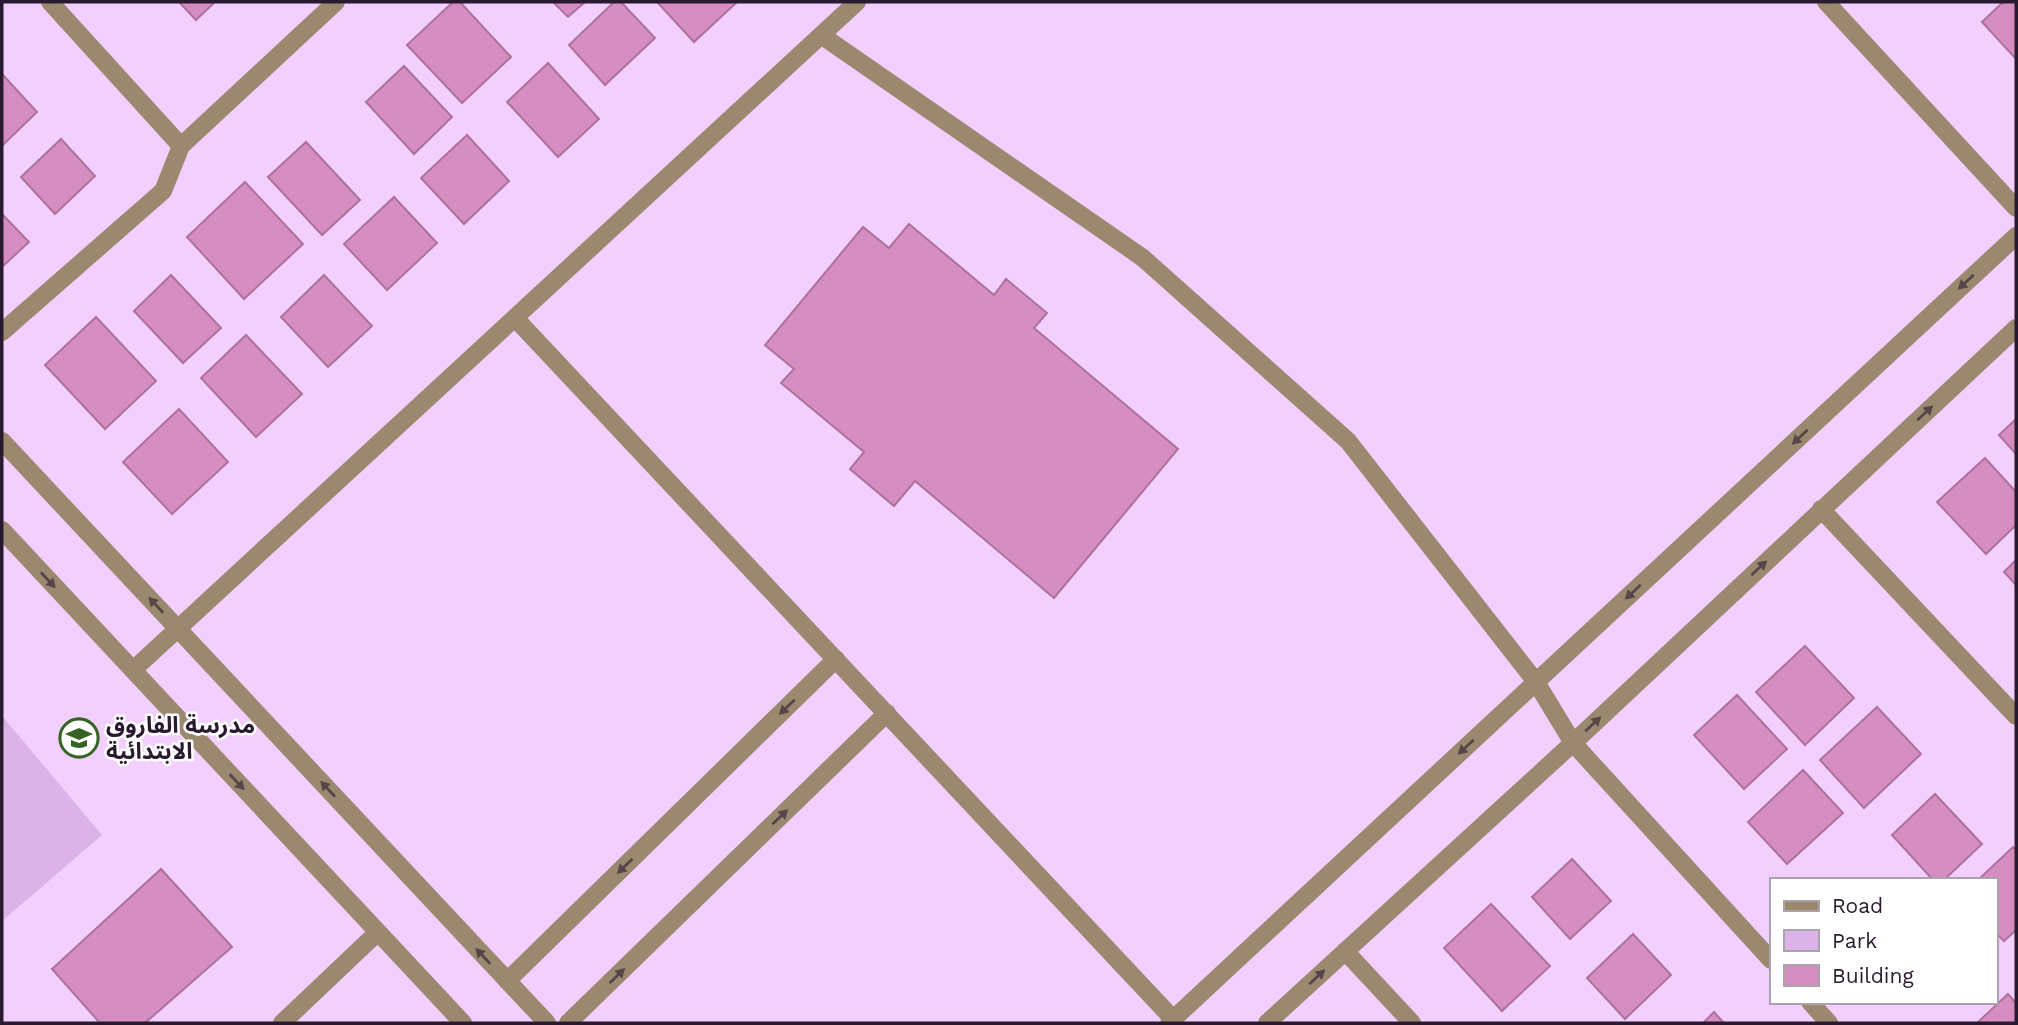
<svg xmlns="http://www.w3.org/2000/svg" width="2018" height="1025" font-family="'Work Sans','Noto Sans Arabic',sans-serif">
<rect width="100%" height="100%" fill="#f2cffe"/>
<path fill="#dbb3e8" d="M2,716L102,835L2,921Z"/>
<path fill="#d68ec2" stroke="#ad729c" stroke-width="2" d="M179,2H215L196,20Z
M453,2H460L511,57L462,103L407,45Z
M553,2H585L568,17Z
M614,2H621L655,38L605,85L569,45Z
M657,2H737L694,42Z
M2003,2H2016V59L1982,22Z
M548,63L599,119L558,157L507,102Z
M404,66L452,117L414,154L366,102Z
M2,74L37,112L2,146Z
M467,135L509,181L464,224L421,178Z
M61,139L95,176L55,214L21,177Z
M306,142L360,200L322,235L268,177Z
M245,182L303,244L244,299L187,237Z
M394,197L437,243L387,290L344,244Z
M2,214L29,242L2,267Z
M909,224L994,295L1006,279L1047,313L1034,328L1178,449L1054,598L915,481L894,506L850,469L864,452L781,383L794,369L765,345L863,227L889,248Z
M171,275L221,328L183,363L134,311Z
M324,275L372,326L328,367L281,317Z
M96,317L156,381L105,429L45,365Z
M246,335L302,394L256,437L201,378Z
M179,409L228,462L172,514L123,462Z
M2016,419V454L1999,435Z
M1985,458L2016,492V525L1986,554L1937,502Z
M2016,560V585L2004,572Z
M1805,646L1854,698L1805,745L1756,692Z
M1737,695L1787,749L1744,789L1694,735Z
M1877,707L1921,754L1864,808L1820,760Z
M1803,770L1843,813L1787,864L1748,822Z
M1935,794L1982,844L1944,880H1933L1892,835Z
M2013,847L2016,851V930L2004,941L1995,932V880H1978Z
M1572,859L1611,901L1570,939L1532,897Z
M161,869L232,947L145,1023H100L52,969Z
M1491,904L1550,966L1502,1011L1444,948Z
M1633,934L1671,975L1625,1019L1587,978Z
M2008,994L2016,1003V1023H1977Z
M1714,1012L1724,1023H1703Z"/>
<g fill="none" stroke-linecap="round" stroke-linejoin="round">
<path stroke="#9a896f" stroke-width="18" d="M50,2L181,146L336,2
M1826,2L2016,208
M821,35L1143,258L1348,441L1536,682L1573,743L1771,960
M515,318L1173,1019
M2,332L163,191L181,146
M2,441L547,1023
M1821,509L2016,716
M2,530L463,1023
M133,670L857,2
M1345,951L1412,1023
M507,981L836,659
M1810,1002L1829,1023
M282,1023L378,932
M568,1023L887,713
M1169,1023L2016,236
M1267,1023L1573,743L2016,328"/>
</g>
<defs><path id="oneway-solid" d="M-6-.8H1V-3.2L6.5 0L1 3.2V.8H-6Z" transform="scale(1.75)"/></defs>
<g fill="#574649">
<use href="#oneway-solid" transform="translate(1966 282) rotate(137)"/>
<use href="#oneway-solid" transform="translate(1925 413) rotate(-43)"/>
<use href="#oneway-solid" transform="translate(1800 437) rotate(137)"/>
<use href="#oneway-solid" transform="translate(1759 568) rotate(-43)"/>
<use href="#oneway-solid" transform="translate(48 580) rotate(47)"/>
<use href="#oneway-solid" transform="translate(1633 592) rotate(137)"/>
<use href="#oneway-solid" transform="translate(156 605) rotate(-133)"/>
<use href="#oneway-solid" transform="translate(787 707) rotate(136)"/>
<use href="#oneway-solid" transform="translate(1593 724) rotate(-43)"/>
<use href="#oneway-solid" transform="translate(1466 747) rotate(137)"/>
<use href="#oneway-solid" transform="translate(237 782) rotate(47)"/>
<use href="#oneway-solid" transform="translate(328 789) rotate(-133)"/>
<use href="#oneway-solid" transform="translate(780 817) rotate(-44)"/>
<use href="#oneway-solid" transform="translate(625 866) rotate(136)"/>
<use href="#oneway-solid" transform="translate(483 956) rotate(-133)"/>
<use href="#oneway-solid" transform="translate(617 976) rotate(-44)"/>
<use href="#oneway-solid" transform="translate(1317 977) rotate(-43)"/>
</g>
<defs>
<g id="school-ring" transform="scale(2.0125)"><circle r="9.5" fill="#fff" stroke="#356322" stroke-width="1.5"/><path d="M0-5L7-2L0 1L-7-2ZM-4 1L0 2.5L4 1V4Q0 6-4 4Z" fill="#356322"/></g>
</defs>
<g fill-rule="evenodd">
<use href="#school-ring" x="79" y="738"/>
</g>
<g text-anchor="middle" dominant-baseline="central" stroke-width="5" stroke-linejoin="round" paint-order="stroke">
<g font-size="23" font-weight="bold" fill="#2a1a2f" stroke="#fff" text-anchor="start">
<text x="106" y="725">مدرسة الفاروق<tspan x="106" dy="26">الابتدائية</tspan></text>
</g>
</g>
<rect width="2018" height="1025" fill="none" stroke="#2a1a2f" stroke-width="7"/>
<rect x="1770" y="878" width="228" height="126" fill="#ffffff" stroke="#aaa3ac" stroke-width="2"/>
<rect x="1784" y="901" width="35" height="10" fill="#9a896f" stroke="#aaa3ac" stroke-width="2"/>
<text x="1832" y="913" font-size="21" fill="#2a1a2f">Road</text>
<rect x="1784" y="930" width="35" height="21" fill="#dbb3e8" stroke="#aaa3ac" stroke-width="2"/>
<text x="1832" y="948" font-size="21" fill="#2a1a2f">Park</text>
<rect x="1784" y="965" width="35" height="21" fill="#d68ec2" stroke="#aaa3ac" stroke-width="2"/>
<text x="1832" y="983" font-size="21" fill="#2a1a2f">Building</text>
</svg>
